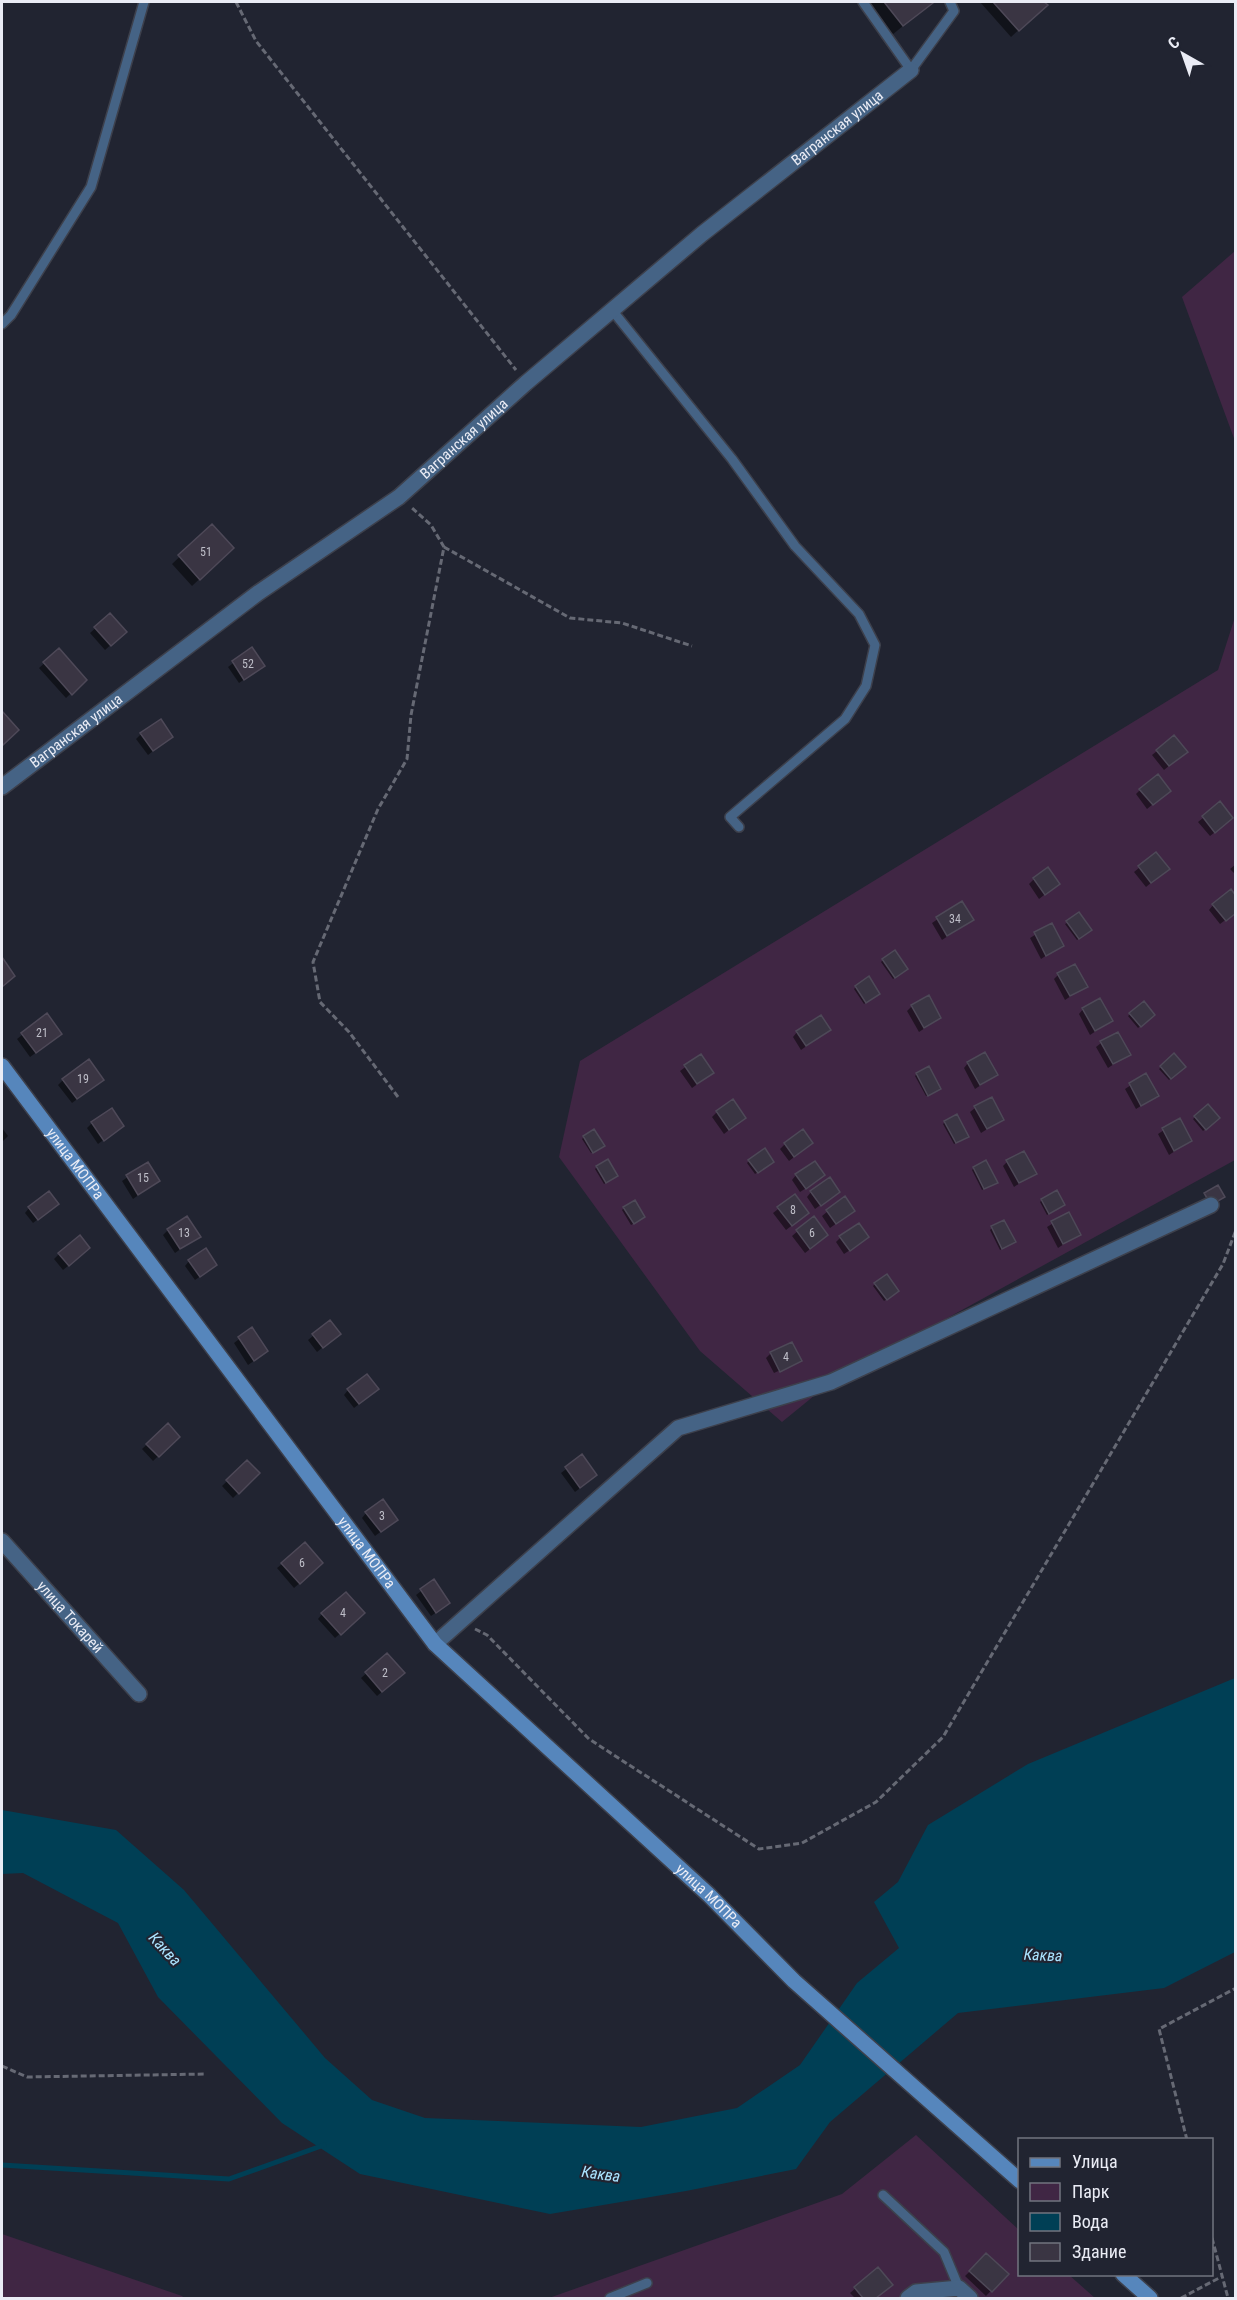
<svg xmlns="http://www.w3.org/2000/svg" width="1237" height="2300" font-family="'Roboto Condensed',sans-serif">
<rect width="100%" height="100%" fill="#212431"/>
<path fill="#402644" d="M1235,251V441L1182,297Z
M1235,617V1160L831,1382L782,1422L700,1351L559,1157L580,1061L1218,670Z
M916,2135L1019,2230L1020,2274L1069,2275L1095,2298H549L842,2194Z
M2,2234L182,2296L184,2298H2Z"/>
<path fill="#003f55" d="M1235,1678V1952L1164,1988L958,2013L830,2122L796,2169L686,2191L550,2214L360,2174L282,2123L158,1997L118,1923L23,1873L2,1874V1810L116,1830L184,1890L325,2058L372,2100L425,2118L641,2127L737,2108L800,2065L857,1983L899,1948L874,1902L898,1882L928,1825L1028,1764Z"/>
<path fill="#0007" d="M867,2H930L931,3L892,35Z
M980,2H1042L1046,5L1011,37Z
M212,526L225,555L192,586L172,564Z
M110,615L125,632L105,650L90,633Z
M252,649L258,670L239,683L228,667Z
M59,650L85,680L66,698L39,668Z
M141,734L171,737L148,755L136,739Z
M1157,751L1181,756L1164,770L1152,755Z
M1140,790L1164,795L1147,809L1136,794Z
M1220,804L1227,823L1210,836L1198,822Z
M1156,854L1163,873L1146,887L1134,872Z
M1236,864V875L1230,869Z
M1034,879L1058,884L1039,899L1029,884Z
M961,903L972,920L942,940L932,923Z
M1213,905L1236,912L1220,924L1209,910Z
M1067,923L1088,932L1077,940L1065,924Z
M1051,925L1062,945L1041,959L1030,938Z
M883,960L905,971L893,979L881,962Z
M1058,975L1086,986L1065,1000L1054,979Z
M856,987L876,995L864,1004L854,989Z
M1143,1003L1153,1015L1138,1028L1128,1016Z
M912,1006L940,1018L919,1032L907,1011Z
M1083,1009L1111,1021L1090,1035L1079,1014Z
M47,1015L56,1038L30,1057L17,1039Z
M829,1030L801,1050L793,1037L797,1032Z
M1101,1043L1129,1054L1108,1068L1096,1047Z
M1174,1055L1184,1067L1169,1080L1159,1069Z
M700,1056L707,1077L692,1088L680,1071Z
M968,1063L996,1075L975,1089L964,1068Z
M917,1074L937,1091L926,1096L915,1076Z
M1146,1075L1157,1096L1136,1109L1125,1089Z
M63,1080L97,1084L72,1103L58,1085Z
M1208,1106L1218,1118L1203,1131L1193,1119Z
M975,1108L1003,1119L981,1133L970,1112Z
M717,1112L744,1118L724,1134L712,1117Z
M1179,1120L1190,1141L1169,1155L1158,1134Z
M945,1122L965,1138L954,1144L943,1124Z
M92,1123L122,1126L98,1144L87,1128Z
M2,1128L8,1136L2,1142Z
M584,1137L601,1147L591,1153L582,1139Z
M812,1143L789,1161L780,1149L785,1144Z
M749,1161L770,1163L755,1174L747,1163Z
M1007,1162L1035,1173L1014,1187L1003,1166Z
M147,1164L158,1181L133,1199L122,1181Z
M597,1167L614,1178L604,1184L595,1169Z
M974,1168L994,1184L982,1190L972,1170Z
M796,1175L819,1180L800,1192L792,1180Z
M811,1192L833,1196L815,1209L807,1197Z
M795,1196L803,1217L786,1230L773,1213Z
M844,1198L848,1215L830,1228L822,1216Z
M1042,1200L1061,1207L1047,1215L1040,1202Z
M29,1208H52L33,1223L25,1213Z
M624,1208L642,1219L631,1225L622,1210Z
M1068,1214L1079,1234L1058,1248L1047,1227Z
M813,1218L822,1240L805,1253L792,1236Z
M992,1228L1012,1244L1000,1250L990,1230Z
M168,1230L199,1236L175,1253L163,1235Z
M840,1238L862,1242L844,1254L836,1242Z
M84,1253L63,1270L54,1259L59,1254Z
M189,1261L211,1269L195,1280L185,1266Z
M875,1284L896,1293L884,1301L873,1286Z
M330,1322L334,1338L317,1352L308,1340Z
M251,1330L261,1356L248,1365L234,1343Z
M771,1353L800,1361L774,1373L766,1358Z
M348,1390L372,1394L354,1408L344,1395Z
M168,1425L178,1437L153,1461L142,1449Z
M582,1457L591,1480L575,1492L561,1473Z
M247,1462L258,1473L233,1498L222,1486Z
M366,1513L391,1524L375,1536L362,1518Z
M282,1564L317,1568L294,1588L277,1568Z
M434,1581L444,1607L431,1616L416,1595Z
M322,1614L358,1618L335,1638L318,1619Z
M387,1655L398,1678L377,1696L361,1678Z
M987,2255L1007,2274L986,2296L965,2276Z
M878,2269L886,2289L875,2298H855L850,2293Z"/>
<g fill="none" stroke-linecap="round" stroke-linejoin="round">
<path stroke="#003f55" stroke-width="5" d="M2,2165L229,2179L324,2145"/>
</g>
<path fill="#3a3543" stroke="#4e4958" stroke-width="1.5" d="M884,2H932L933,3L903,26Z
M993,2H1044L1048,5L1019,31Z
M212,524L234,548L200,580L178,555Z
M110,613L127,632L111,646L94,627Z
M252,647L265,666L244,680L232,661Z
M59,648L87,680L72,695L43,662Z
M2,711L19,730L3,745L2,743Z
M161,719L173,737L153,751L140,733Z
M1174,735L1188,752L1169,766L1156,750Z
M1158,774L1171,791L1153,805L1139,789Z
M1220,801L1233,818L1215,833L1202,816Z
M1156,852L1170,869L1151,883L1138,866Z
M1048,867L1060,884L1045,895L1033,878Z
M1231,889L1236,896V913L1226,921L1212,904Z
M962,901L974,920L947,936L936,917Z
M1079,912L1092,930L1079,939L1066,921Z
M1052,923L1064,946L1046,956L1034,932Z
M895,950L908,969L895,978L882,959Z
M2,957L15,976L2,987Z
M1075,964L1088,987L1070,996L1057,973Z
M869,976L880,994L866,1003L855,986Z
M929,995L941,1018L924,1028L911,1005Z
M1100,998L1113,1021L1095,1031L1082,1008Z
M1144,1001L1155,1015L1141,1027L1129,1013Z
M47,1013L62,1034L36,1053L21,1033Z
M821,1015L831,1030L806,1046L796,1031Z
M1118,1032L1131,1055L1113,1064L1100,1041Z
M985,1052L998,1075L980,1085L967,1062Z
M1174,1053L1186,1067L1171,1079L1160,1066Z
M701,1054L714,1073L697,1084L684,1065Z
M89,1059L104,1080L77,1099L62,1079Z
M929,1066L941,1089L928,1096L916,1073Z
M1146,1073L1159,1096L1141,1106L1129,1083Z
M992,1097L1004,1120L987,1129L974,1106Z
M733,1099L746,1118L729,1130L716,1111Z
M1208,1104L1220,1118L1206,1130L1194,1116Z
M112,1108L124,1126L104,1141L91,1122Z
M957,1114L969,1137L956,1143L944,1121Z
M1180,1118L1192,1141L1174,1151L1162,1128Z
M594,1129L605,1146L593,1153L583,1136Z
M803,1129L813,1143L794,1157L784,1143Z
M765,1148L774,1162L758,1173L748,1160Z
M1024,1151L1037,1174L1019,1183L1006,1160Z
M608,1159L618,1176L606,1183L596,1166Z
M986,1160L998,1183L984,1189L973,1167Z
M815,1161L825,1175L806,1189L795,1174Z
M148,1162L160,1181L138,1195L126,1175Z
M830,1177L840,1192L821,1206L810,1191Z
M1218,1185L1225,1197L1211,1205L1204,1193Z
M1057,1190L1065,1205L1049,1214L1041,1199Z
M49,1191L59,1204L38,1220L28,1207Z
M795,1194L809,1213L792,1226L777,1207Z
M845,1196L855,1211L836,1224L826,1210Z
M635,1200L645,1217L634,1224L623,1207Z
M1069,1212L1081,1235L1063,1244L1051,1221Z
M187,1216L201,1237L180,1249L167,1229Z
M814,1216L828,1235L810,1249L796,1230Z
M1004,1220L1016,1242L1002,1249L991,1226Z
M859,1223L869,1237L850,1251L839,1236Z
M80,1235L90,1248L69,1266L58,1253Z
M206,1248L217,1265L200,1277L188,1260Z
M887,1274L899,1291L887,1300L874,1283Z
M330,1320L341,1334L323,1348L312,1334Z
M252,1327L268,1351L254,1361L238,1337Z
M792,1342L802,1361L780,1372L770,1352Z
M367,1374L379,1389L359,1404L347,1389Z
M168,1423L180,1437L159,1457L146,1444Z
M582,1454L597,1475L580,1488L565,1467Z
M247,1460L260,1473L239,1494L226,1480Z
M383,1499L398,1520L381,1532L365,1512Z
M305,1542L323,1563L300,1584L281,1563Z
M434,1579L450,1603L436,1613L420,1589Z
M346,1592L365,1613L341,1635L321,1613Z
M387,1653L405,1673L382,1692L365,1672Z
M986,2253L1009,2274L992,2292L969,2271Z
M878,2267L893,2285L876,2298H863L854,2287Z"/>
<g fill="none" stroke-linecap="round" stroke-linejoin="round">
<g stroke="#3d404c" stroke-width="12">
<path id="lane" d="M863,2L911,70L954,11L950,2
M612,310L732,459L795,546L859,614L875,645L866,686L845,719L730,817L739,827
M2,324L11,315L91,187L144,2
M883,2195L944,2252L959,2288
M610,2298L647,2283"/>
</g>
<g stroke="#3d404c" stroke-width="18">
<g id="street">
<path id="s1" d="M2,787L258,593L399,497L526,383L702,234L911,70"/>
<path id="s2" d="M2,1541L139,1694"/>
<path d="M435,1644L678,1428L831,1382L1211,1205"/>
<path d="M908,2298L916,2292L959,2288L970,2298"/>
</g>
</g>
<g stroke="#3d404c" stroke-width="18">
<g id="secondary">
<path id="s3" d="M2,1066L435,1644L709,1895L794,1981L1020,2181"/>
<path d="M1123,2274L1150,2298"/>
</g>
</g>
<path stroke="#666974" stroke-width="3" stroke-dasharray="6 3" stroke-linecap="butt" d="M236,2L256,41L516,370
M444,547L570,618L622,623L692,646
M398,1097L349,1032L320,1002L313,962L378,809L407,759L411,715L444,547L431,525L412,508
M475,1629L487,1635L589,1739L759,1849L802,1843L876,1802L943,1737L1223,1264L1236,1230
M2,2066L27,2077L206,2074
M1187,2140L1159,2029L1236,1988
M1212,2238L1228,2298
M1181,2298L1221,2277"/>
<use href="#lane" stroke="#456385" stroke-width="9"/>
<use href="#street" stroke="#456385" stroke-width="15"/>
<use href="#secondary" stroke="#5686bc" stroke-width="15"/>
</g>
<g text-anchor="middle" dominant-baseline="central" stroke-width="4.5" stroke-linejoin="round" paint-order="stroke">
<g font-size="12" fill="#bebec8">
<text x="206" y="552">51</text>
<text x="248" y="664">52</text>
<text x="955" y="919">34</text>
<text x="42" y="1033">21</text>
<text x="83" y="1079">19</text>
<text x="143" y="1178">15</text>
<text x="793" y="1210">8</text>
<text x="184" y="1233">13</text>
<text x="812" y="1233">6</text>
<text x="786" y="1357">4</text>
<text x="382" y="1516">3</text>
<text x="302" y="1563">6</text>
<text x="343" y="1613">4</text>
<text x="385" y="1673">2</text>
</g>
<g font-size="15" fill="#eaecf5" stroke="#212431">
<text stroke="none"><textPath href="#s1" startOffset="1065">Вагранская улица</textPath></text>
<text stroke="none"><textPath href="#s1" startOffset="579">Вагранская улица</textPath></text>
<text stroke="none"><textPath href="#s1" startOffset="93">Вагранская улица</textPath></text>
<text stroke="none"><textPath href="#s3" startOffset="122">улица МОПРа</textPath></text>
<text stroke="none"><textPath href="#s3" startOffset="608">улица МОПРа</textPath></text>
<text stroke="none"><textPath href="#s2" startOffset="102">улица Токарей</textPath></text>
<text stroke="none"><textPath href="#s3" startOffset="1094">улица МОПРа</textPath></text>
</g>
<g font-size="16" font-style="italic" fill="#abe4ff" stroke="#212431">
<text transform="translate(165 1949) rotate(47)">Каква</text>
<text transform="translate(1043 1955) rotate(2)">Каква</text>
<text transform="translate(601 2174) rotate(8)">Каква</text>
</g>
</g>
<rect width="1237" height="2300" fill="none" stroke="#eaecf5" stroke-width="6"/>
<rect x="1018" y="2138" width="195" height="138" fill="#212431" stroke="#71747f" stroke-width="1.5"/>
<rect x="1030" y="2158" width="30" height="9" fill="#5686bc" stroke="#71747f" stroke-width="1.5"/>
<text x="1072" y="2168" font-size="18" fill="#eaecf5">Улица</text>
<rect x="1030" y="2183" width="30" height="18" fill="#402644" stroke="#71747f" stroke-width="1.5"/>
<text x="1072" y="2198" font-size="18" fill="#eaecf5">Парк</text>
<rect x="1030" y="2213" width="30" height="18" fill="#003f55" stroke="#71747f" stroke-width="1.5"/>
<text x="1072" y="2228" font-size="18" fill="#eaecf5">Вода</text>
<rect x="1030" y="2243" width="30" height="18" fill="#3a3543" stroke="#71747f" stroke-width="1.5"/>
<text x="1072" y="2258" font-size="18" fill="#eaecf5">Здание</text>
<g transform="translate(1183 54) rotate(320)" stroke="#212431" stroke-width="4.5" paint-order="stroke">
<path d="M0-4.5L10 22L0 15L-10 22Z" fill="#eaecf5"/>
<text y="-9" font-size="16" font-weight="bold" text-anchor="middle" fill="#eaecf5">С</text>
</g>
</svg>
